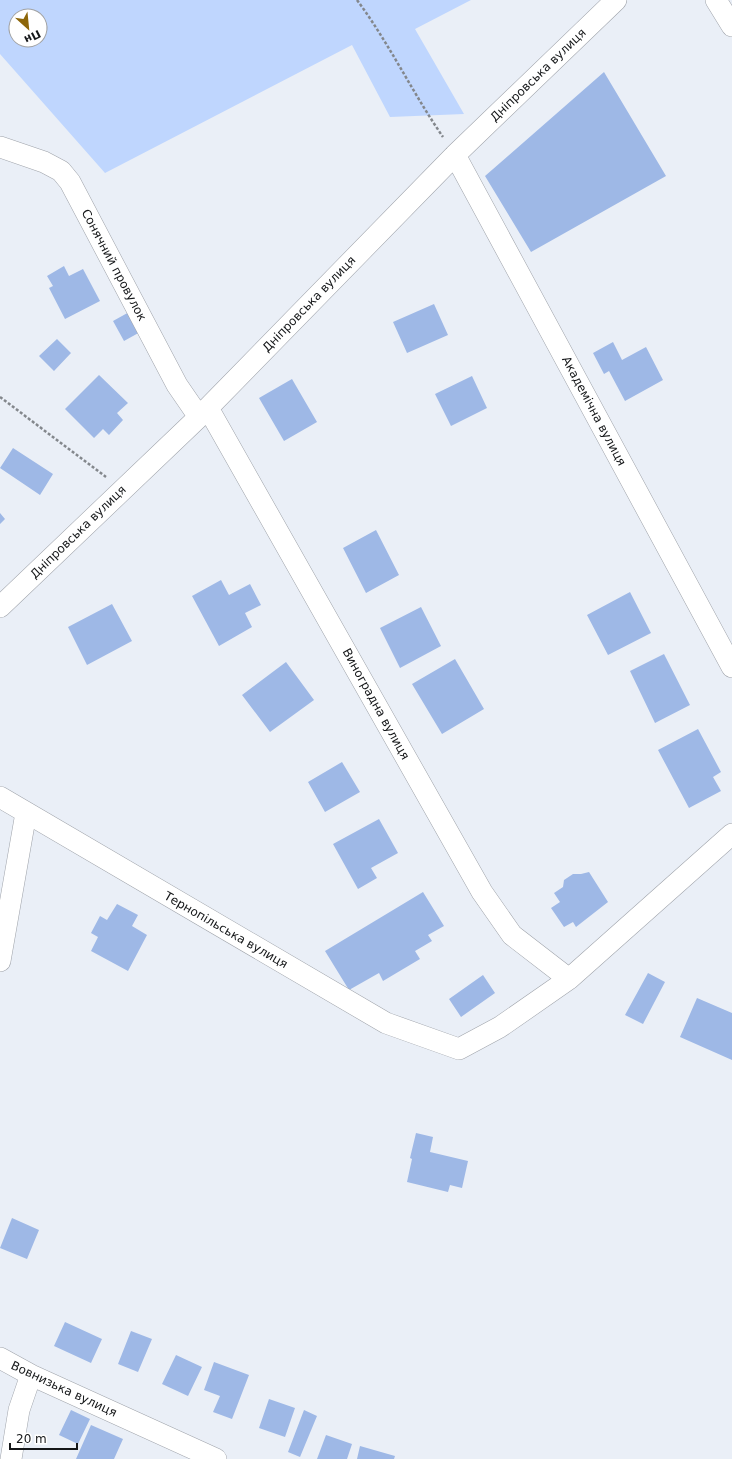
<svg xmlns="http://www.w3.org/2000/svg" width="732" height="1459" font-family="'DejaVu Sans',sans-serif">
<rect width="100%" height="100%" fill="#eaeff7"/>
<path fill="#bfd6fe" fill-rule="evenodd" d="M0,0H471L415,29L464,114L390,117L352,45L105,173L0,54ZM16,16H40V40H16Z"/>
<path fill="#9eb8e6" d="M604,72L666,176L531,252L485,176Z
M64,266L69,276L83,269L100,301L65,319L49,288L53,286L47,276Z
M434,304L448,335L407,353L393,322Z
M131,311L142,331L124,341L113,321Z
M57,339L71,353L54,371L39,356Z
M613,342L622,360L646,347L663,380L625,401L609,371L604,374L593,353Z
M99,375L128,403L117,413L123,420L109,435L103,429L94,438L65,409Z
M472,376L487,408L451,426L435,394Z
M292,379L317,422L284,441L259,398Z
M13,448L53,474L40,495L0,468Z
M0,513L5,519L0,524Z
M376,530L399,575L366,593L343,548Z
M221,580L229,595L250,584L261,605L245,613L252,627L219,646L192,596Z
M630,592L651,633L608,655L587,615Z
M112,604L132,641L87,665L68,627Z
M421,607L441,646L400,668L380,628Z
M664,654L690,705L655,723L630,671Z
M455,659L484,709L442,734L412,684Z
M286,662L314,700L270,732L242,695Z
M698,729L721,772L713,777L721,791L689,808L658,750Z
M342,762L360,792L325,812L308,782Z
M379,819L398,853L371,868L377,878L358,889L333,844Z
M589,872L608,902L576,927L573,922L564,927L551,908L560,902L554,893L563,887L564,880L573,874H581Z
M423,892L444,926L428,935L432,941L415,951L420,959L383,981L379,973L349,990L325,951Z
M117,904L138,915L132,926L147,935L128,971L91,951L98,937L91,933L100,916L107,920Z
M648,973L665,982L643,1024L625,1015Z
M483,975L495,993L461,1017L449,999Z
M697,998L732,1013V1060L680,1037Z
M416,1133L433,1137L430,1152L468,1161L462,1188L450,1185L448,1192L407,1182L412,1159L410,1158Z
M12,1218L39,1230L27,1259L0,1248Z
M65,1322L102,1339L91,1363L54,1346Z
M131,1331L152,1339L138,1372L118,1364Z
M176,1355L202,1367L188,1396L162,1384Z
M214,1362L249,1375L232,1419L213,1412L220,1396L204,1390Z
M269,1399L295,1408L285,1437L259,1428Z
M71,1410L90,1419L78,1444L59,1435Z
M304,1410L317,1416L300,1457L288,1452Z
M91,1425L123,1439L114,1459H76Z
M326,1435L352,1444L347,1459H317Z
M360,1446L395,1456L394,1459H357Z"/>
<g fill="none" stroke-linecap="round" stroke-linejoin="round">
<g stroke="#9fa3aa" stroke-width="22">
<path id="minor" d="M716,0L732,26
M0,147L44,162L61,171L70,182L177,385L199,417
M455,155L732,667
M208,408L482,892L512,935L569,979
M0,607L199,417L455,155L616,0
M0,797L386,1023L459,1049L500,1027L569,979L732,834
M0,961L26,813
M0,1358L31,1375L216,1459
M11,1459L19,1410L31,1375"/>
</g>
<path stroke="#83878c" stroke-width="2.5" stroke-dasharray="3 2" stroke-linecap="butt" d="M357,0C389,43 412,92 443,137
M0,397L106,477"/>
<use href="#minor" stroke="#fff" stroke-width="21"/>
</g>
<g text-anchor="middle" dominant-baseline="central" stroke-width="3" stroke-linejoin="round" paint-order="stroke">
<g font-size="12" fill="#141618" stroke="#fff">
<text transform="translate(538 75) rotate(-44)">Дніпровська вулиця</text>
<text transform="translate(114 265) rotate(62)">Сонячний провулок</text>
<text transform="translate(309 304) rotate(-46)">Дніпровська вулиця</text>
<text transform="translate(594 411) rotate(62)">Академічна вулиця</text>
<text transform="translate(78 532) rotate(-44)">Дніпровська вулиця</text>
<text transform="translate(376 704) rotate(61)">Виноградна вулиця</text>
<text transform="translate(226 930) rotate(30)">Тернопільська вулиця</text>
<text transform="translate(64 1389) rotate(25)">Вовнизька вулиця</text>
</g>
</g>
<g transform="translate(28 28) rotate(153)"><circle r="19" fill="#ffffff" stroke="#a1a2a3"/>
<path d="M0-3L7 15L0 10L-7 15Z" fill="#8d6609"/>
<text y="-6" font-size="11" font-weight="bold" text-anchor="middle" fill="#141618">Пн</text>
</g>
<path d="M10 1443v6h67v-6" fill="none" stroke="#141618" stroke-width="2"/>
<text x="16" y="1443" font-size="12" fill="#141618" stroke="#ffffff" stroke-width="3" paint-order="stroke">20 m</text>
</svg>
